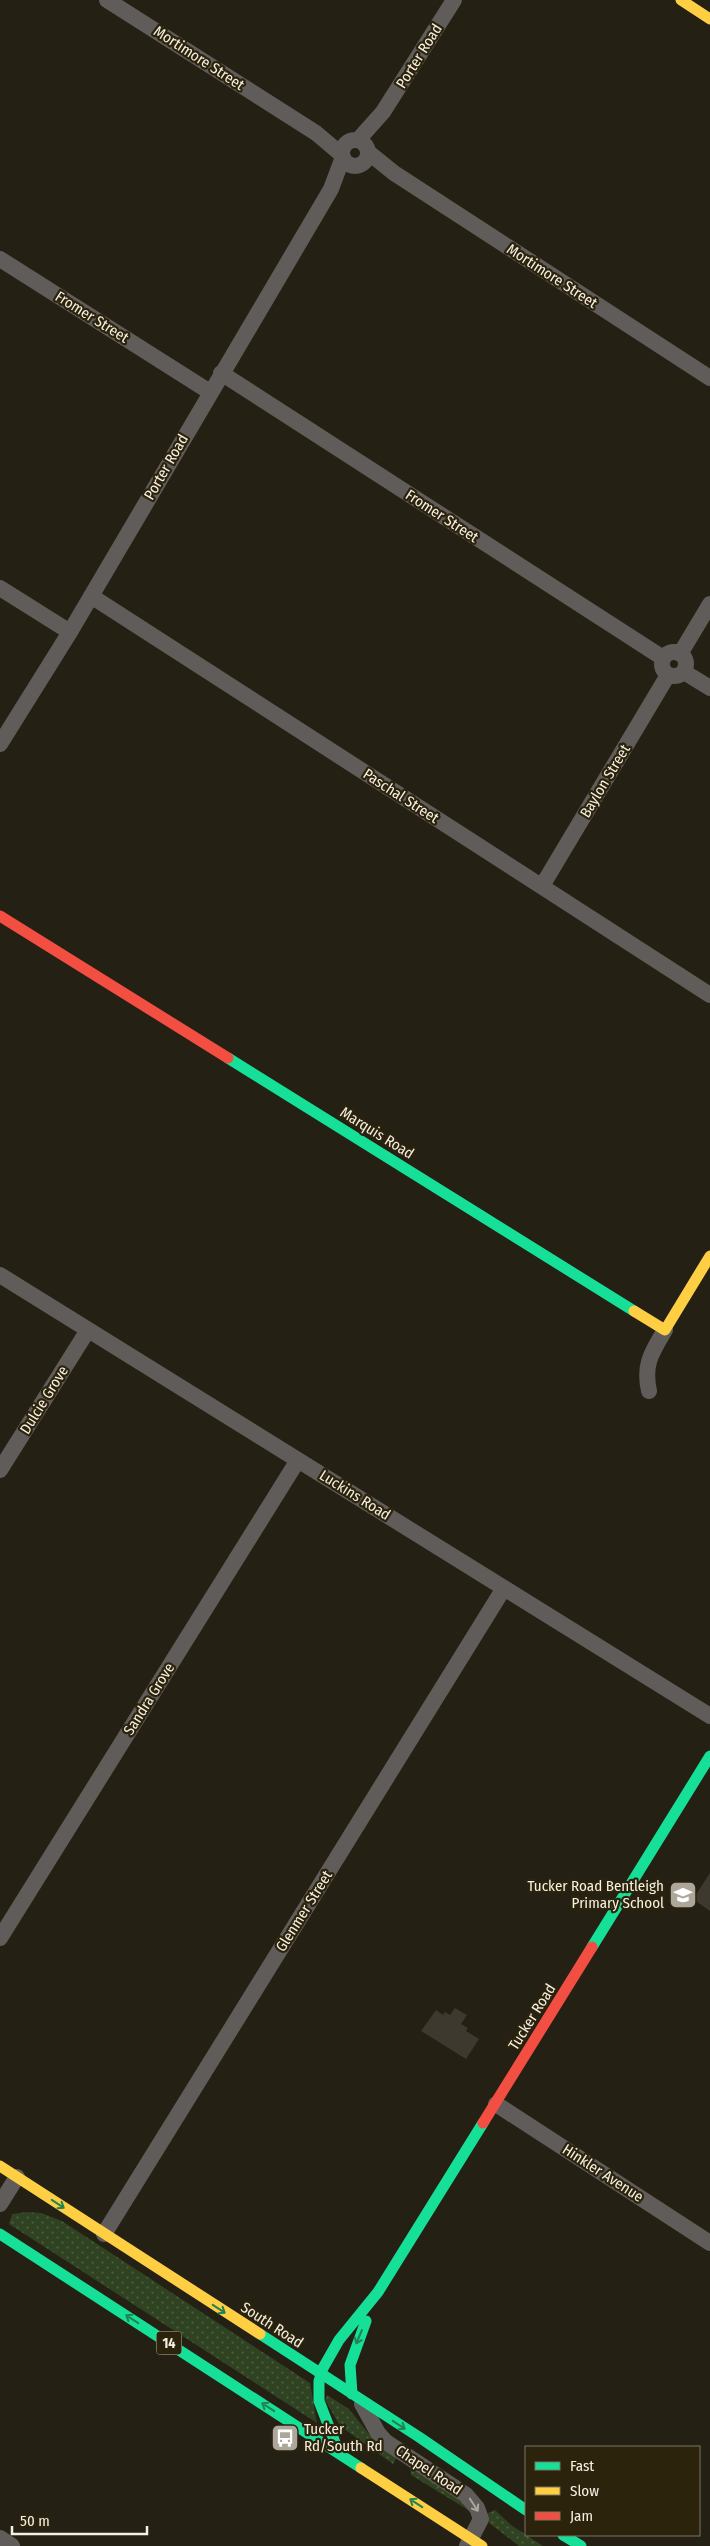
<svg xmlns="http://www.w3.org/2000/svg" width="710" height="2546" font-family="'Fira Sans Condensed',sans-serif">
<defs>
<pattern id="grass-dots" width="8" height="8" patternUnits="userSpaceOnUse" patternTransform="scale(1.25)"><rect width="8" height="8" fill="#2f4221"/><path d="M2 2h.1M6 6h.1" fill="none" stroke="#4e5e41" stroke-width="1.8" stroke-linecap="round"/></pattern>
</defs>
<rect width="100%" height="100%" fill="#252014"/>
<path fill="url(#grass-dots)" d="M27,2212L41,2213L62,2221L310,2383L317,2423L9,2224L12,2214Z
M327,2395L349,2409L369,2434L398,2455L393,2464L340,2426L325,2400Z
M410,2465L468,2502L473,2513L411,2475Z
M495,2510L511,2525L543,2546H519L489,2523L488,2513Z"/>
<path fill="#3d392f" d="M710,1873V1911L693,1899Z
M455,2008L467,2015L461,2024L468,2028L466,2031L479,2039L466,2059L421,2031L436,2010L443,2015L445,2012L450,2015Z"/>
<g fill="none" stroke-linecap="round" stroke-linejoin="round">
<path stroke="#605c5a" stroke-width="16" d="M107,0L316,133L342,155
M342 153a13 13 0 1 1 26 0a13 13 0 1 1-26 0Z
M358,140L383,112L454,0
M368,152L394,173L710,378
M0,259L210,392
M221,373L663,658
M0,588L70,632
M91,596L710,995
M662 664a12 12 0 1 1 24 0a12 12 0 1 1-24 0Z
M680,654L710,604
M684,672L710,688
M0,744L70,632L331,189L343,157
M542,886L668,675
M0,1275L710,1716
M649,1391C643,1364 652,1352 665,1330
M0,1470L88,1330
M0,1938L298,1460
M496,2104L710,2243
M0,2204L17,2177
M104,2234L504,1588
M362,2404L378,2433L386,2442L466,2495L477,2508L481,2519L467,2546
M0,2538L12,2546"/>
<path stroke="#16e098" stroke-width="11" d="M228,1058L634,1311
M592,1947L710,1756
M0,2234L361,2468
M260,2334L419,2437L526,2510
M352,2394L350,2365L366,2321
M339,2453L319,2401V2381L323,2368L339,2340L378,2292L483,2123
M563,2535L581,2546"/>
<path stroke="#ffcf43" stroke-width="11" d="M681,0L710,19
M634,1311L665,1330L710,1256
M0,2166L260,2334
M361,2468L482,2546"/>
<path stroke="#f24e42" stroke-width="11" d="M0,916L228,1058
M483,2123L592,1947"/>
</g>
<defs><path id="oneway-shaft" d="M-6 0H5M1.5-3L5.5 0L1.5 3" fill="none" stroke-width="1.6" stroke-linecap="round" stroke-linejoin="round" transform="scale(1.25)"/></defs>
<g stroke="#218252">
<use href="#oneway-shaft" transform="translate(58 2204) rotate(33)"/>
<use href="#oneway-shaft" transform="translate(219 2309) rotate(33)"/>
<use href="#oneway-shaft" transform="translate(132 2319) rotate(-147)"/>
<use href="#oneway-shaft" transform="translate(359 2337) rotate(113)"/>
<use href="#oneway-shaft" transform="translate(268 2407) rotate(-147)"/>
<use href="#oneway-shaft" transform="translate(399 2425) rotate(33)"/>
<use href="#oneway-shaft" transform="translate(416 2503) rotate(-147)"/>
</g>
<use stroke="#aba69e" href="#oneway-shaft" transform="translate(474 2505) rotate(57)"/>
<defs>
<g id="school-square" transform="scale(1.4375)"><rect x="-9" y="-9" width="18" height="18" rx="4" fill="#ada79b" stroke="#2c230d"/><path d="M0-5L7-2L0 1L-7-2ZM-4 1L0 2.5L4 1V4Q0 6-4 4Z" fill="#fff"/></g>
<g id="bus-square" transform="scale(1.4375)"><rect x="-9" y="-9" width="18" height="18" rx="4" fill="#ada79b" stroke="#2c230d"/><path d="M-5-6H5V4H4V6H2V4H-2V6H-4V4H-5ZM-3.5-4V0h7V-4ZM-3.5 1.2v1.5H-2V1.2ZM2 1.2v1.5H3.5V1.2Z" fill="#fff"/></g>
</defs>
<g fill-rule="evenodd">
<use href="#school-square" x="683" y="1895"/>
<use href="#bus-square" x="285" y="2438"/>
</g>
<g text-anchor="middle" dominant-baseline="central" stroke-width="4.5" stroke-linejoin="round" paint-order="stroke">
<rect fill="#2c230d" stroke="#b9b2a3" stroke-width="1" x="156.5" y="2331.5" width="25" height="23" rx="4"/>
<g font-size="14" font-weight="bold" fill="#f6f0e3">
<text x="169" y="2343">14</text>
</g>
<g font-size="15" fill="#f6f0e3" stroke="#2c230d">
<text transform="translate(419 56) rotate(-58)">Porter Road</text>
<text transform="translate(199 58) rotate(33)">Mortimore Street</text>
<text transform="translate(552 276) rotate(33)">Mortimore Street</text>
<text transform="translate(92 317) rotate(32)">Fromer Street</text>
<text transform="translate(166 467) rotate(-60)">Porter Road</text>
<text transform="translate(442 516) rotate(33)">Fromer Street</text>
<text transform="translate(605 781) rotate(-59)">Baylon Street</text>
<text transform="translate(401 796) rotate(33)">Paschal Street</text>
<text transform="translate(377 1133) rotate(32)">Marquis Road</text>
<text transform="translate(44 1400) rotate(-58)">Dulcie Grove</text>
<text transform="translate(355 1495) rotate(32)">Luckins Road</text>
<text transform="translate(149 1699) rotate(-58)">Sandra Grove</text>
<text transform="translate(304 1911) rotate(-58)">Glenmer Street</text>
<text transform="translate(532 2017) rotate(-58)">Tucker Road</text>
<text transform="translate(603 2173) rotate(33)">Hinkler Avenue</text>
<text transform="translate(272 2325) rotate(33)">South Road</text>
<text transform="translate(429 2470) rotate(34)">Chapel Road</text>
</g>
<g font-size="15" fill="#f6f0e3" stroke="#2c230d" text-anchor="end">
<text x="664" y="1886">Tucker Road Bentleigh<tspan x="664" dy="17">Primary School</tspan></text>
<text x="304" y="2429" text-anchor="start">Tucker<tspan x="304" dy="17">Rd/South Rd</tspan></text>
</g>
</g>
<rect x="525" y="2446" width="175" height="90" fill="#2c230d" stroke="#7d7563"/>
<rect x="535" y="2462" width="25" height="8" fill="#16e098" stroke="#7d7563"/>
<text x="570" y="2471" font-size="15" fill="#f6f0e3">Fast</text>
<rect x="535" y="2487" width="25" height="8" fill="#ffcf43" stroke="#7d7563"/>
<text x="570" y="2496" font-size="15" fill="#f6f0e3">Slow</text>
<rect x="535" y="2512" width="25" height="8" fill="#f24e42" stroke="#7d7563"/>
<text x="570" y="2521" font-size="15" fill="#f6f0e3">Jam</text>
<path d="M12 2526v8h135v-8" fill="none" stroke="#f6f0e3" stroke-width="2.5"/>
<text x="20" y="2526" font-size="15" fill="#f6f0e3" stroke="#2c230d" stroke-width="4" paint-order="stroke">50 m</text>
</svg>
